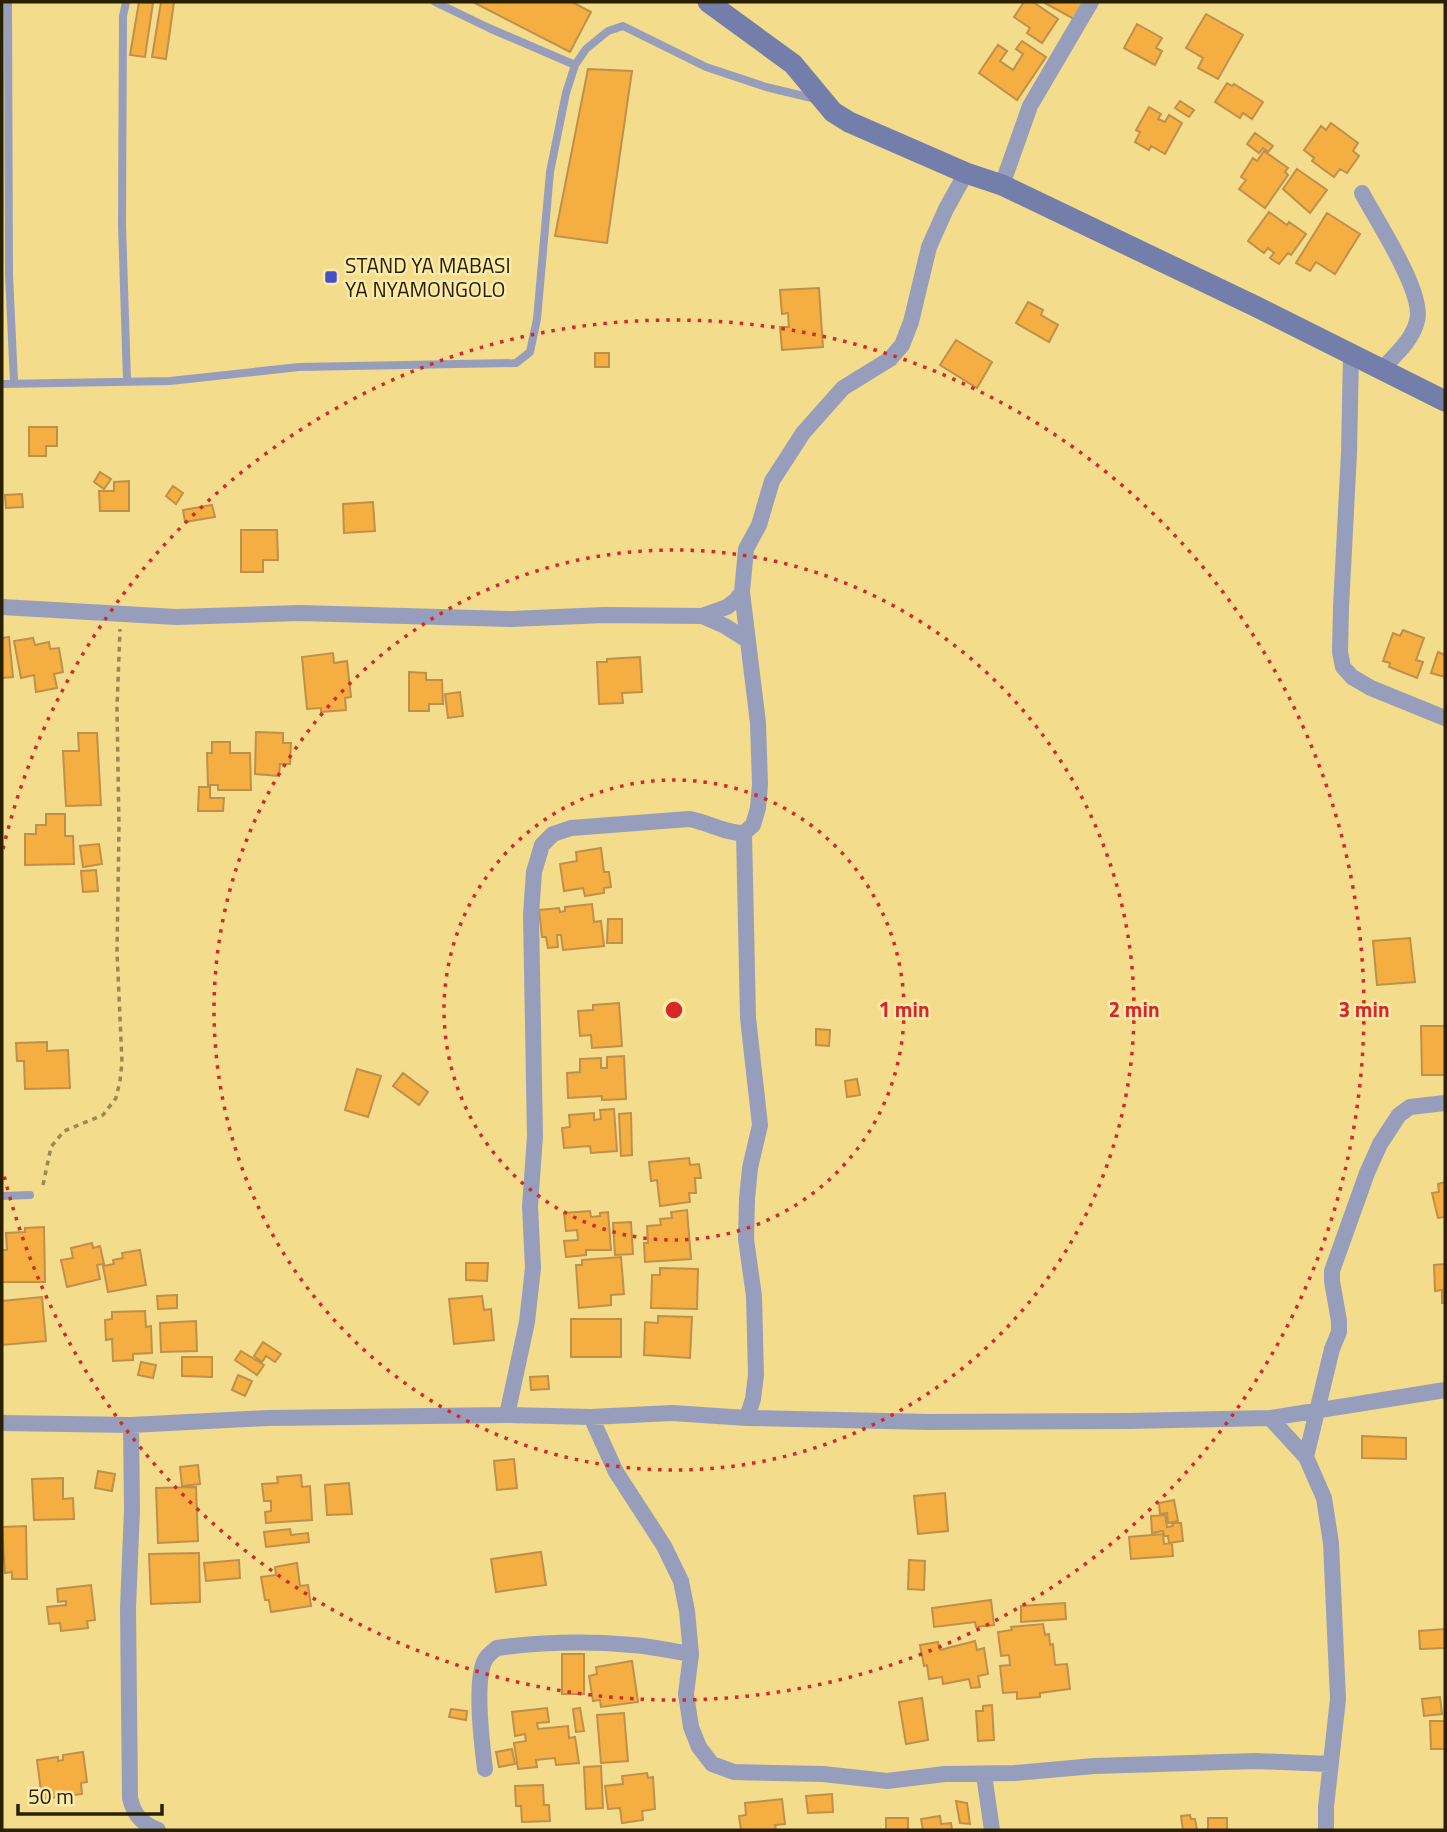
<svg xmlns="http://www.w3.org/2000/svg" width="1447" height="1832" font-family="'Titillium Web',sans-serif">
<rect width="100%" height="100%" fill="#f3dc8c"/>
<path fill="#f5ae41" stroke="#bf904c" stroke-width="2" d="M139,2L153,3L145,57L130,55Z
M161,2H174L166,59L152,57Z
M473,2H572L591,12L570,52Z
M1024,2H1033L1058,19L1042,43L1027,33L1030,28L1014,17Z
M1043,2H1084L1074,19Z
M1206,14L1243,35L1218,79L1198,68L1203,58L1186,48Z
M1137,24L1162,38L1156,48L1162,51L1155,65L1124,48Z
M1022,41L1046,57L1017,100L979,73L998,45L1007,51L1000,61L1013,70L1023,54L1016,49Z
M588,69L632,71L607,243L555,236Z
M1227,83L1232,86L1234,84L1263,102L1252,119L1243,113L1240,118L1215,102Z
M1180,101L1194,110L1189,117L1175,108Z
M1149,107L1161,114L1158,119L1165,122L1169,115L1182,123L1165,154L1151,146L1149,150L1135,142L1140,132L1136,130Z
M1331,123L1358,143L1353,151L1359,156L1347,173L1340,169L1334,177L1312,161L1314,158L1304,150L1321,126L1326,130Z
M1255,133L1273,146L1268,152L1263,148L1259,153L1247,144Z
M1264,151L1288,168L1285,172L1288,175L1265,208L1239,189L1246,180L1241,177L1253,158L1257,161Z
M1297,169L1327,190L1310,213L1283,189Z
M1269,212L1287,225L1289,222L1306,234L1291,255L1288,253L1279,264L1270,258L1274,253L1268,248L1264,253L1248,241Z
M1327,213L1360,234L1335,274L1316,262L1310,271L1296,263Z
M819,288L823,347L782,350L780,327H789L788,313L782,314L780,290Z
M1028,302L1043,310L1041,315L1058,325L1049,342L1016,323Z
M956,340L992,362L977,388L940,365Z
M595,353H609V367H595Z
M29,427H57V446H46V456H29Z
M100,472L111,479L104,489L94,482Z
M129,481V511H100L99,491H114V482Z
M173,486L183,493L176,504L166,496Z
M22,494L23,507L6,508L5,495Z
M373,502L375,531L344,533L343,504Z
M212,505L215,517L185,522L183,510Z
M241,530H277L278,560H263V572H241Z
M1403,630L1424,638L1416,660L1423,662L1417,678L1389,667L1390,663L1383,661L1393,633L1400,636Z
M9,637L13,677L2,678V638Z
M33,638L35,645L49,642L50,649L59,648L63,672L54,674L57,688L36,692L34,675L21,678L14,641Z
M1438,652L1445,655V677L1431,673Z
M333,653L334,663L347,661L351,697L345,698L346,710L321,712V708L307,709L302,657Z
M640,657L642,692L622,693L623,703L599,704L597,662H607V659Z
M409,672L426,673V680H442L443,704H429V711H409Z
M460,692L463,716L448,718L445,694Z
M256,732L283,733V743H291L290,764H280L279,776L255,774Z
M78,733H97L101,805L66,806L63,751H79Z
M212,742H230V753H250L251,790H218V785H208L207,753H212Z
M199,787H210V798H224L223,811H198Z
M46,814H65V836H73L74,864L25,865V834H36V825H46Z
M99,844L102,864L83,867L80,846Z
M601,848L604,872H609L611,887L604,888V893L585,896L583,888L564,891L560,864L577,861L576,852Z
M96,870L98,891L83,892L81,871Z
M592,904L594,922L601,921L604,946L563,950L561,935H557L558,947L548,948L546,937H542L539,910L559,908L560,912L565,911V907Z
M608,919H622V943H607Z
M1410,938L1415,982L1377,985L1373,941Z
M619,1003L622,1046L592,1048L591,1035L580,1036L578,1011L593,1010V1005Z
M1421,1026H1445V1075H1422Z
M816,1029L830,1030L829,1046L816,1045Z
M47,1042V1051L68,1050L70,1088L25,1089L24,1061H17L16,1043Z
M624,1056L626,1099L602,1100V1096L568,1098L567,1073L580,1072V1059L601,1058V1068H607V1057Z
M357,1069L381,1076L368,1117L345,1110Z
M403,1073L428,1092L419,1105L393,1086Z
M857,1079L860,1095L847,1097L845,1081Z
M614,1109L617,1151L591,1153L590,1146L564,1148L562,1128L570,1127L569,1115L594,1113V1120L601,1119L600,1110Z
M631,1113L632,1155L621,1156L619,1114Z
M689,1158L690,1165L699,1164L701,1178H695L696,1193H689L690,1202L660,1206L657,1180L651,1181L649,1162Z
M1445,1182V1217L1438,1218L1432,1193L1439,1192L1438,1184Z
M687,1210L691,1259L645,1262L644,1243H648L647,1226L661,1225L660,1219L672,1218L671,1212Z
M590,1211L591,1217L600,1216V1213L608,1212L611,1250H586V1255L566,1257L564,1241L578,1240L577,1230L566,1231L564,1213Z
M631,1222L633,1254L615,1255L613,1223Z
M44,1227L45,1282H2V1250H7L6,1233L25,1232V1228Z
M92,1243L93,1248L100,1246L104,1264L97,1265L100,1279L67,1287L61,1260L73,1258L71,1248Z
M140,1250L146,1285L108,1292L103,1266L114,1264L113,1260L123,1258L122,1253Z
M621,1257L624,1294L611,1295V1305L579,1308L576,1265H582V1260Z
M466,1263H488L487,1281L466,1280Z
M1445,1264V1303H1442V1290L1435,1291L1434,1265Z
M660,1268L698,1269L697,1309L651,1308L652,1275H660Z
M177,1295V1308L158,1309L157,1296Z
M482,1296L484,1310L491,1309L494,1340L454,1344L449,1299Z
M42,1297L46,1341L2,1345V1301Z
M145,1311L146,1327L151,1326L152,1353L133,1354V1360L113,1361L112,1339L106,1340L105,1320L112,1319V1312Z
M658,1316L692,1317L690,1358L644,1355L645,1322L658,1323Z
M571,1319H621V1357H571Z
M196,1321L197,1351L161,1352L160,1323Z
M263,1342L281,1354L275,1362L266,1356L262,1362L254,1356Z
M241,1351L264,1365L257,1375L235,1360Z
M182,1357H212V1377L182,1376Z
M141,1362L156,1365L153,1378L138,1375Z
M238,1375L252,1381L245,1396L232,1390Z
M548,1376L549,1389L531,1390L530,1377Z
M1362,1436L1406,1438V1459L1362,1458Z
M514,1459L517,1488L497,1490L494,1461Z
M198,1465L200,1484L182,1486L180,1467Z
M98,1471L115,1474L112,1491L95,1488Z
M301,1475L302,1487L310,1486L312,1520L266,1523L265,1512L271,1511V1501H264L262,1484L278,1483L277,1477Z
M63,1478V1499L73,1498L74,1519L34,1520L32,1479Z
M349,1483L352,1514L327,1515L325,1485Z
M196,1487L198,1541L158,1543L156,1488Z
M945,1493L948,1531L918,1534L914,1496Z
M1174,1500L1178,1521L1168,1523L1167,1513L1160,1514L1159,1503Z
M1165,1515L1167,1527L1173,1526L1172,1523H1181L1183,1541L1169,1543L1168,1536H1164L1163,1531L1152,1533L1151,1516Z
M26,1526L27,1579H12V1572L5,1573L2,1527Z
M290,1529L291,1535L308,1533L309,1542L266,1547L264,1532Z
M1163,1534L1164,1544L1172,1543L1173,1556L1131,1559L1129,1537Z
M541,1552L546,1585L496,1592L491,1559Z
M199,1553L200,1602L151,1604L149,1554Z
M239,1560L240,1578L206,1581L204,1563Z
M909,1560L925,1561L924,1590L908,1589Z
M297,1563L300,1586L308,1585L311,1606L271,1612L269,1600H265L261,1577L276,1575L275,1567Z
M91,1585L95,1620L87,1621L88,1628L61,1631L60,1623L49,1624L47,1607L66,1605V1601L58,1602L57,1589Z
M991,1600L994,1625L976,1627L975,1622L934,1627L932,1608Z
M1065,1603L1066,1619L1021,1622V1606Z
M1043,1624L1045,1635L1049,1634L1050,1645L1053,1644L1055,1665L1067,1664L1070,1689L1040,1693V1697L1017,1699V1692L1003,1693L1000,1666L1010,1665L1009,1655L1001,1656L998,1632L1012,1630L1011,1627Z
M1445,1629V1648L1420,1649L1419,1631Z
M975,1641L977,1650L984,1648L988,1674L978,1676L980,1687L971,1688L969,1679L943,1684L942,1677L929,1679L927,1665L924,1666L920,1645L938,1642L940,1650Z
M562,1654H584V1694H562Z
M632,1661L638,1702L601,1707L600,1700L593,1701L589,1676L597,1674L596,1667Z
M1440,1697L1442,1714L1424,1716L1422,1699Z
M922,1698L928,1740L906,1744L899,1702Z
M992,1705L994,1740L978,1741L976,1711H983V1706Z
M547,1708L549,1722L537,1723L538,1729L568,1726L569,1738L575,1737L579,1763L556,1765L555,1758L536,1760L537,1767L518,1769L514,1743L526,1741L525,1734L515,1736L512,1712Z
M580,1708L584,1731L576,1732L573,1709Z
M451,1709L467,1711L466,1720L449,1717Z
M624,1713L628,1761L601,1763L597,1715Z
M1430,1721H1445V1749H1431Z
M512,1749L515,1764L499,1767L496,1752Z
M83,1752L87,1782L81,1783L82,1794L42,1799L37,1760L58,1757V1761L63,1760V1755Z
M601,1766L603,1808L586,1809L584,1767Z
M647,1773L648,1778L653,1777L655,1809L642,1811L643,1820L622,1823L620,1808L608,1809L605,1786L623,1784L622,1776Z
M543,1785L544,1805H549L550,1821L522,1822L521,1806H516L515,1786Z
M832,1794L833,1812L808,1813L806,1796Z
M782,1799L785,1824L775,1825L776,1830H741L739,1816L746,1815L745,1803Z
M956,1801L967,1803L970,1824L960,1823Z
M1190,1815L1191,1819H1195L1197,1830H1183L1181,1816Z
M940,1816L941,1824L951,1823L952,1830H923L921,1819Z
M886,1818H908V1830H886Z
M1208,1818H1227V1830H1202H1208Z"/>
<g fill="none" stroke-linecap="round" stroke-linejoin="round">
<path stroke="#9b8a4f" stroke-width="3.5" stroke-dasharray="5 5" stroke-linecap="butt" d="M43,1185L51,1147L64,1131L103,1115L116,1098L120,1081L122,1062L117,952L119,828L117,708L120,629"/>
<path stroke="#969ebc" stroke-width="8" d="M8,2L9,275L14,382
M126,2L123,16L122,225L127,380
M435,2L489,28L575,65
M2,384L170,381L299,367L516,363L530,352L537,319L550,172L566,93L575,65L586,49L608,31L623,26L706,67L766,87L816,99
M2,1196L30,1195"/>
<path stroke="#969ebc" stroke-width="16" d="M1002,185L1030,106L1091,2
M1362,193C1376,220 1425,293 1417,321C1412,341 1395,355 1382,369
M1351,355L1349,453L1341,607L1340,652L1343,667L1352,677L1371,688L1445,718
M2,607L176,617L300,613L511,619L604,615L702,616L727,607L736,600L742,592L746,549L759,525L772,481L803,433L843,388L890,359L902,345L911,322L929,247L946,209L966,173
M702,616L725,626L747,640
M744,833L748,1018L760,1125L750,1168L747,1199L746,1239L754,1296L756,1375L753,1399L747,1418
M507,1415L527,1322L533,1268L530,1206L535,1136L531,915L534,872L542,845L553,834L571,828L689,819C708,822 726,834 744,833L753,825L758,808L760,784L758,723L742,592
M591,1417L616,1472L664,1546L681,1581L687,1611L691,1654L686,1694L691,1727L699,1747L712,1764L734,1772L823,1774L887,1781L945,1774L1015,1773L1094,1766L1256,1761L1331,1764
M1270,1418L1306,1457L1324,1498L1331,1543L1338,1699L1326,1807V1830
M2,1423L131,1425L268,1418L507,1415L591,1417L672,1413L747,1418L930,1422L1127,1421L1270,1418L1445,1390
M131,1425L132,1509L128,1608L130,1798C134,1815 141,1823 158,1830
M1306,1457L1332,1349L1339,1332V1321L1332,1281V1271L1367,1173L1380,1144L1399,1115L1410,1107L1445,1103
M485,1769C482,1745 474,1681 485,1660C488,1654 492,1652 497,1648C541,1642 587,1641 632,1645C651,1646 671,1651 691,1654
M984,1775L992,1830"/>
<path stroke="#747eab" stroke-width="21" d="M708,2L793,64L833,112L849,122L966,173L1002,185L1257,307L1445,401"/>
</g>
<g fill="none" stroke="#d62828" stroke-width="3.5" stroke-dasharray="3.5 7">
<circle cx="674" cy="1010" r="230"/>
<circle cx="674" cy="1010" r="460"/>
<path d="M3 849A690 690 0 1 1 3 1171"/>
</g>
<rect fill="#4751c6" stroke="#fceaab" stroke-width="2.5" x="324" y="270" width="14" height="14" rx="3.5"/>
<g text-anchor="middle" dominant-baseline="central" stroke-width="5" stroke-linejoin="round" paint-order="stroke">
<g font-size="21" fill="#292000" stroke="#fceaab" text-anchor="start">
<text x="345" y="265">STAND YA MABASI<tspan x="345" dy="24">YA NYAMONGOLO</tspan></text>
</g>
</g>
<circle cx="674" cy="1010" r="10" fill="#d62828" stroke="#fceaab" stroke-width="3.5"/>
<g font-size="21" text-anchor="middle" font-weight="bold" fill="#d62828" stroke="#fceaab" stroke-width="5" stroke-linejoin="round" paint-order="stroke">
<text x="904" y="1017">1 min</text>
<text x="1134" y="1017">2 min</text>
<text x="1364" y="1017">3 min</text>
</g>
<rect width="1447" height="1832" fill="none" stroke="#292000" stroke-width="7"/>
<path d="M18 1804v10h144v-10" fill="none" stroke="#292000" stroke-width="3.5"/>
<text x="28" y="1804" font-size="21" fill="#292000" stroke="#fceaab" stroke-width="5" paint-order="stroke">50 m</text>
</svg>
